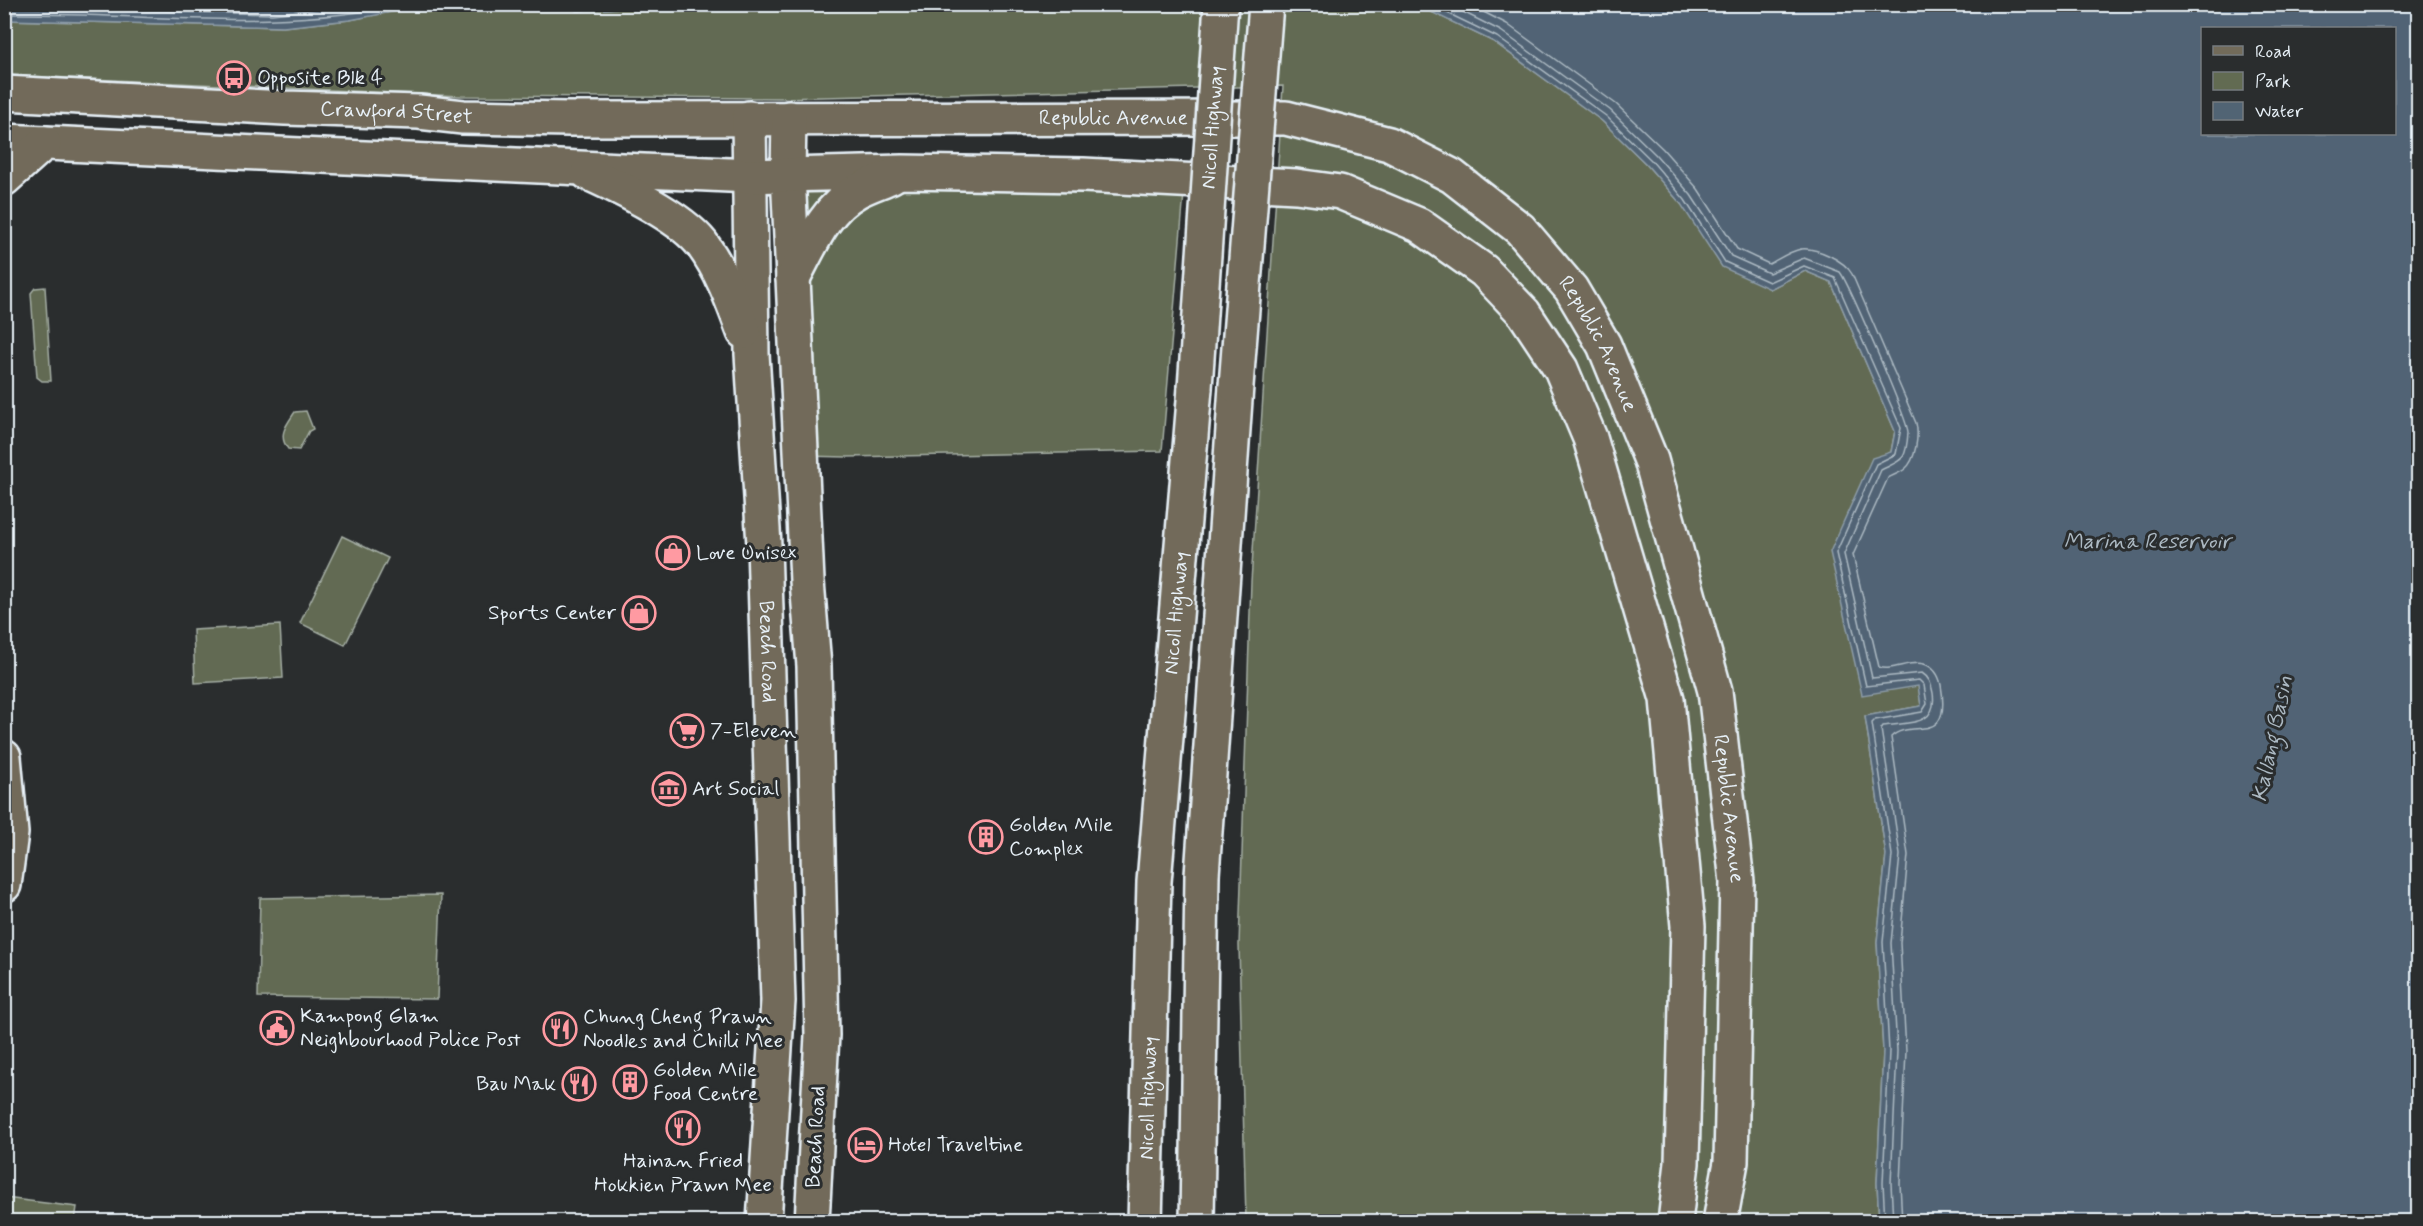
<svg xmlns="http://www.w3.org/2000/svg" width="2423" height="1226" font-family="Mynerve,sans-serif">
<rect width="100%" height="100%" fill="#2a2d2e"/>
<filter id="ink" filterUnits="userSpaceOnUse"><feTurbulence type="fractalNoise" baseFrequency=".0167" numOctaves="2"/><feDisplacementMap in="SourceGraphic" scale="12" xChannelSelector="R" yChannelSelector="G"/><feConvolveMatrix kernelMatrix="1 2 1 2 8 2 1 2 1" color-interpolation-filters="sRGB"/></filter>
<g filter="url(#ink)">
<path fill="#626b52" stroke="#a5aea5" stroke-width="1.5" d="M429,4H573L577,11L669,4H1432L1430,11L1494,42L1602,121L1646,164L1681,204L1770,289L1805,271L1831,282L1895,431L1891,452L1921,706L1865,716L1886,855L1877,942L1883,1051L1877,1183L1879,1221H1246L1239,945L1251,582L1283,86L780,98L461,96L5,75V20L283,27L350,20Z
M788,174L1184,193L1162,451L847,457L803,456Z
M45,287L51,381H42L37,377L31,293L35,288Z
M306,411L313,429L309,431L299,450L288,449C277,435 287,424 295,412Z
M342,536L388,558L345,645L300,623Z
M280,625L283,678L195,683L193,630Z
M441,895L437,999L258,997L260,898Z
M5,1198L77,1207L75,1221H5Z"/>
<path fill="#516474" stroke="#8d9ca9" stroke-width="1.5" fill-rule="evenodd" d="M5,4H429V5L350,20L283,27L5,20Z
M1432,4L2418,5V1221H1879L1877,1183L1883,1051L1877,942L1886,855L1865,716L1921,706L1918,686L1862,695L1830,552L1872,458L1891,452L1895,431L1831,282L1805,271L1770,289L1722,267L1681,204L1646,164L1602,121L1494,42L1429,11ZM2202,28H2394V134H2202Z
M573,5H669L576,11Z"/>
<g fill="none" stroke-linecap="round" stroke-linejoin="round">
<path stroke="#acb9c3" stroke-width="1.5" d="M1437,4L1439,9L1497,37L1606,116L1651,160L1685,200L1725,262L1769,282L1804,266L1835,278L1901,428L1896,454L1876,464L1836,553L1866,686L1919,680L1924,685L1927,704L1922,712L1875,720L1872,723L1892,855L1883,942L1889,1051L1883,1183L1885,1222
M1447,4L1501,31L1610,110L1656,155L1691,195L1731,256L1769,273L1804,258L1840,272C1849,284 1909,423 1908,433C1906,461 1903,459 1881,470L1844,554L1872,678L1922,673C1930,678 1931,684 1933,693C1938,727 1908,722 1883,726L1881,729L1900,855L1891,943L1897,1051L1891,1183L1893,1222
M1468,4L1507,24L1616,104L1663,149L1698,189L1737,249L1769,264C1779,259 1790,251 1801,249C1816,247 1844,260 1852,274L1916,423C1919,435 1916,460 1905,469C1900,473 1893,475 1888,478L1853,555L1879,667C1892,672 1909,660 1924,664C1933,667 1939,675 1941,685C1952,749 1911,717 1891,737L1908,855L1900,943L1906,1051L1900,1183L1902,1222
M4,7L272,14L364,4
M4,14C139,12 272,33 405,4"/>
<g stroke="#e8f1f8" stroke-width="38">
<g id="major">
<path id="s1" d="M4,93L285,108L419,112L463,117L569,119L1286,118L1389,144L1452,176L1520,229L1571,289L1604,345L1651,460L1715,691L1737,882L1731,1162L1720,1222"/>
<path id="s2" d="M749,118L752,354L764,545L778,1001L764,1222"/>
<path d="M789,118L788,174L793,278L807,581L814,666L822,1035L812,1222"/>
<path d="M4,141L750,176L902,172L1083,175L1296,186L1340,192L1419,225L1484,271L1524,313L1561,369L1590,438L1667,699L1688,926L1682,1163L1675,1222"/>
<path d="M588,173C621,188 680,216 702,244C722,271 733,302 744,332"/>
<path d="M4,179L44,143"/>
<path d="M793,278C810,247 824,209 857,191C868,185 881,181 892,176"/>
<path d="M4,757L11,833L4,885"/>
</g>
</g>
<g stroke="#e8f1f8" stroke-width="38">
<g id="highway">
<path id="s3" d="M1145,1222L1154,882L1195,388"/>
<path d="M1197,1222L1202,875L1236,386"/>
</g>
</g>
<use href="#major" stroke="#726b5a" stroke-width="33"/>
<use href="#highway" stroke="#726b5a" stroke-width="33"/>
<g stroke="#e8f1f8" stroke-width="38" stroke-linecap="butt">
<g id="highway-bridge">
<path d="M1236,386L1266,4"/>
<path id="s4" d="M1195,388L1221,4"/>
</g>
</g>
<use href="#highway-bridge" stroke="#726b5a" stroke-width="33"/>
</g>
</g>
<defs>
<g id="bus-ring" transform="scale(1.725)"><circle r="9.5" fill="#2a2d2e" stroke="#ff9aa2" stroke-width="1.5"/><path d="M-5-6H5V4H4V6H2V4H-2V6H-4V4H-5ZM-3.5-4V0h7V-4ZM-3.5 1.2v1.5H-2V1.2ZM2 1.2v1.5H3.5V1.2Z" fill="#ff9aa2"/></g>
<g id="shop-ring" transform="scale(1.725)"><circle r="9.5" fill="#2a2d2e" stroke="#ff9aa2" stroke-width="1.5"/><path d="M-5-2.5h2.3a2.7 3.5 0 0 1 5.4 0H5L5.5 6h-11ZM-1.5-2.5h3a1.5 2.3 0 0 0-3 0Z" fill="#ff9aa2"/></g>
<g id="supermarket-ring" transform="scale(1.725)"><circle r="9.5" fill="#2a2d2e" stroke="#ff9aa2" stroke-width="1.5"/><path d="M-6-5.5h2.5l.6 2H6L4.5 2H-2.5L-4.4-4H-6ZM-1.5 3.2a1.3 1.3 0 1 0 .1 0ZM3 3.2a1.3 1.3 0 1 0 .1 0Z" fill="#ff9aa2"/></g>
<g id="museum-ring" transform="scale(1.725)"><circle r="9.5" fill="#2a2d2e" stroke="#ff9aa2" stroke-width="1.5"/><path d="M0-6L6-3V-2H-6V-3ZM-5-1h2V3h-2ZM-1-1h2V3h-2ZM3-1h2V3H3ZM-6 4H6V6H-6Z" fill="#ff9aa2"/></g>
<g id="building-ring" transform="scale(1.725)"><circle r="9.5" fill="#2a2d2e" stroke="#ff9aa2" stroke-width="1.5"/><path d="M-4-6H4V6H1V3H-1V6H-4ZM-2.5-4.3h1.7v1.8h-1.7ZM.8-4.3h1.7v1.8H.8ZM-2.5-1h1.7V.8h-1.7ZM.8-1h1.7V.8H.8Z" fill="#ff9aa2"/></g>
<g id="civic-ring" transform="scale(1.725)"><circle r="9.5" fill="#2a2d2e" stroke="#ff9aa2" stroke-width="1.5"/><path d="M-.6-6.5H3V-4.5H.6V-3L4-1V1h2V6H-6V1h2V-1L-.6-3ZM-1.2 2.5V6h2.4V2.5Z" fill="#ff9aa2"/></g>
<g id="restaurant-ring" transform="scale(1.725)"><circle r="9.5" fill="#2a2d2e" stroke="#ff9aa2" stroke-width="1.5"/><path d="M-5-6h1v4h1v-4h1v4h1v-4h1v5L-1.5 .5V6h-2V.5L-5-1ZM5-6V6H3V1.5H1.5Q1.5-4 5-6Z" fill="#ff9aa2"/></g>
<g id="hotel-ring" transform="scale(1.725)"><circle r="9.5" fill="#2a2d2e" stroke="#ff9aa2" stroke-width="1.5"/><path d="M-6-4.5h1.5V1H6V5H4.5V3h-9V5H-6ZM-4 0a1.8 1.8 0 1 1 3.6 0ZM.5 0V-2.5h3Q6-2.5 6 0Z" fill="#ff9aa2"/></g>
</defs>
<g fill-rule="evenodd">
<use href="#bus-ring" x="234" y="78"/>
<use href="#shop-ring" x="673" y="553"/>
<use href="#shop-ring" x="639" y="613"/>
<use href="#supermarket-ring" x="687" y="731"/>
<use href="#museum-ring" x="669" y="789"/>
<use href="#building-ring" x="986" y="837"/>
<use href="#civic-ring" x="277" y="1028"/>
<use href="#restaurant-ring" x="560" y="1029"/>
<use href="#building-ring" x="630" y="1082"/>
<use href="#restaurant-ring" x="579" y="1084"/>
<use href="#restaurant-ring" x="683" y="1128"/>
<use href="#hotel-ring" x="865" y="1145"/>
</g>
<g text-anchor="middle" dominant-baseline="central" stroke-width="6" stroke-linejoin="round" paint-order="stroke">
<g font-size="21" fill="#e8f1f8" stroke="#2a2d2e" text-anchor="start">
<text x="257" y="78">Opposite Blk 4</text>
<text x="696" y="553">Love Unisex</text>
<text x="616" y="613" text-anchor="end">Sports Center</text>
<text x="710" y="731">7-Eleven</text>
<text x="692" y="789">Art Social</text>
<text x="1009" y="825">Golden Mile<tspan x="1009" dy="24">Complex</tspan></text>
<text x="300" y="1016">Kampong Glam<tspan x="300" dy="24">Neighbourhood Police Post</tspan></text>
<text x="583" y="1017">Chung Cheng Prawn<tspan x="583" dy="24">Noodles and Chilli Mee</tspan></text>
<text x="653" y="1070">Golden Mile<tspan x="653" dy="24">Food Centre</tspan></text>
<text x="556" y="1084" text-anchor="end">Bau Mak</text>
<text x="888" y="1145">Hotel Traveltine</text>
<text x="683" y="1161" text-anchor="middle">Hainan Fried<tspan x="683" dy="24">Hokkien Prawn Mee</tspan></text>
</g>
<g font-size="21" fill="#e8f1f8" stroke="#2a2d2e">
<text stroke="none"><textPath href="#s1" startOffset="393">Crawford Street</textPath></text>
<text stroke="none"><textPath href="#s1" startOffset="1110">Republic Avenue</textPath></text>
<text stroke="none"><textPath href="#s4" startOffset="261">Nicoll Highway</textPath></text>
<text stroke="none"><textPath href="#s1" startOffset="1686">Republic Avenue</textPath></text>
<text stroke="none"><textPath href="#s3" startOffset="610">Nicoll Highway</textPath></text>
<text stroke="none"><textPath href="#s2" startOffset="534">Beach Road</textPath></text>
<text stroke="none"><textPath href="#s1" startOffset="2172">Republic Avenue</textPath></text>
<text stroke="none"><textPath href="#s3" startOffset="124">Nicoll Highway</textPath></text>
<text transform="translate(816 1137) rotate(-87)">Beach Road</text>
</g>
<g font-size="22" font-style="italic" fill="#acb9c3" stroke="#2a2d2e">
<text x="2147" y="542">Marina Reservoir</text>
<text transform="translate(2273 739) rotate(-78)">Kallang Basin</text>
</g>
</g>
<rect width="2423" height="1226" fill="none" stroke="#2a2d2e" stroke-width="24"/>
<rect x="12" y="12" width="2399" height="1202" fill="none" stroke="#e8f1f8" stroke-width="2" filter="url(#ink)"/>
<rect x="2201" y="27" width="195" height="108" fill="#2a2d2e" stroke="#767b7f" stroke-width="1.5"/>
<rect x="2213" y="46" width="30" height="9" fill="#726b5a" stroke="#767b7f" stroke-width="1.5"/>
<text x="2255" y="57" font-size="18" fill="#e8f1f8">Road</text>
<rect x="2213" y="72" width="30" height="18" fill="#626b52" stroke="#767b7f" stroke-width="1.5"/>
<text x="2255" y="87" font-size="18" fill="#e8f1f8">Park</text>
<rect x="2213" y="102" width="30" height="18" fill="#516474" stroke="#767b7f" stroke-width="1.5"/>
<text x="2255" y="117" font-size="18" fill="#e8f1f8">Water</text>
</svg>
